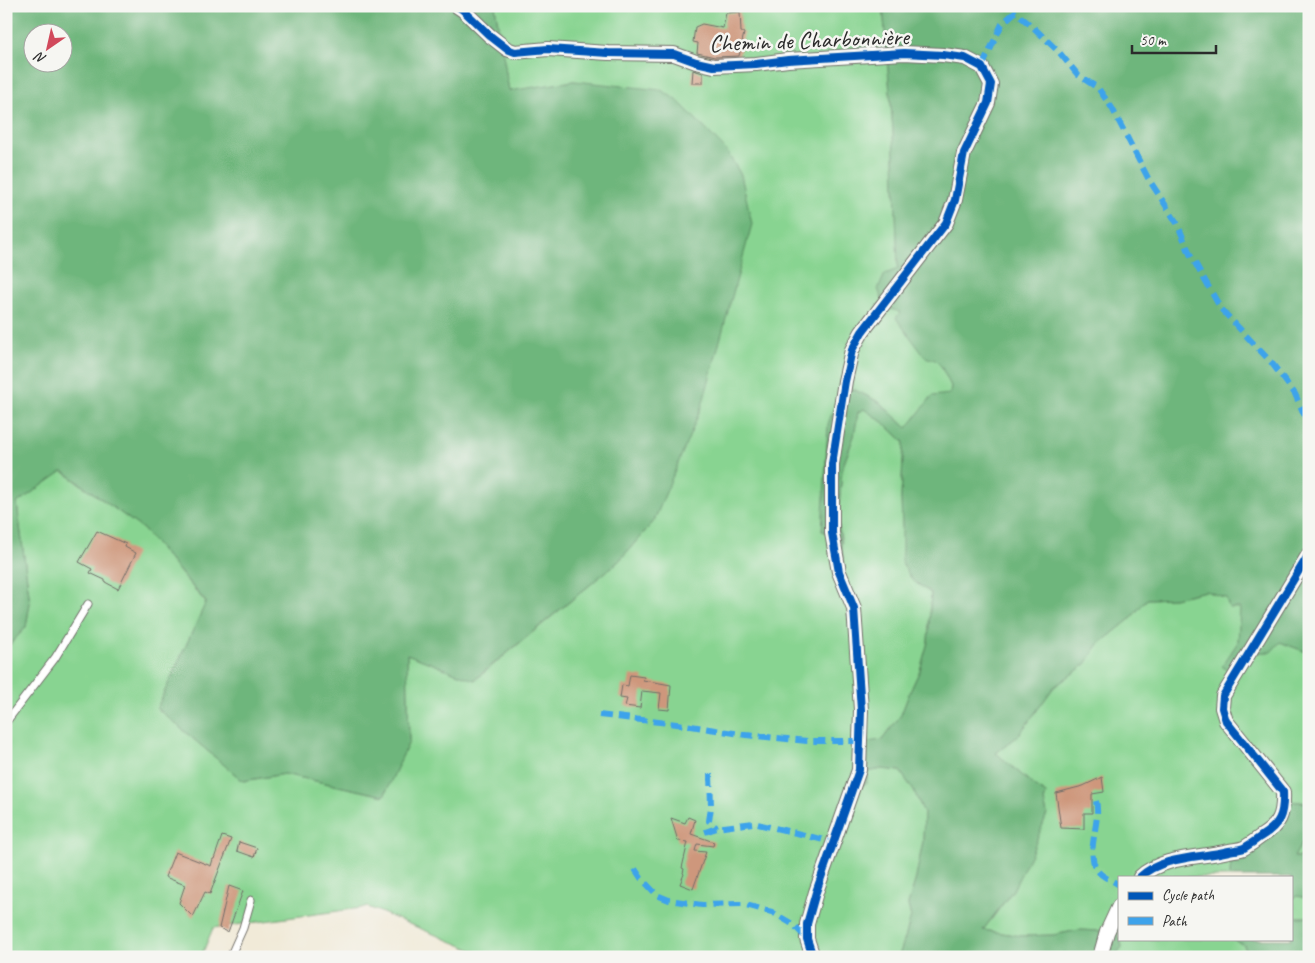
<svg xmlns="http://www.w3.org/2000/svg" width="1315" height="963" font-family="Caveat,sans-serif">
<rect width="100%" height="100%" fill="#f6f6f2"/>
<filter id="ink" filterUnits="userSpaceOnUse"><feTurbulence type="fractalNoise" baseFrequency=".02" numOctaves="2"/><feDisplacementMap in="SourceGraphic" scale="10" xChannelSelector="R" yChannelSelector="G"/><feConvolveMatrix kernelMatrix="1 2 1 2 8 2 1 2 1" color-interpolation-filters="sRGB"/></filter>
<filter id="wash" filterUnits="userSpaceOnUse"><feTurbulence type="fractalNoise" baseFrequency=".0096" numOctaves="4" result="noise"/><feDisplacementMap in="SourceGraphic" scale="20" xChannelSelector="R" yChannelSelector="G"/><feGaussianBlur stdDeviation="1.12" result="paint"/><feColorMatrix in="noise" values="0 0 0 0 0 0 0 0 0 0 0 0 0 0 0 0 0 1.4 0 .05"/><feComposite in="paint" operator="in"/></filter>
<g filter="url(#wash)">
<rect width="100%" height="100%" fill="#f1ead8"/>
<path fill="#88d491" stroke="#5a805e" d="M495,6H883L893,130L900,312L935,360L941,366L951,386L950,395L907,428L879,402L853,389L822,531L834,534L842,543L838,522L842,469L854,436L858,412L864,409L884,423L904,442L901,497L902,526L912,580L931,593L928,642L920,670L909,694L901,715L882,740L867,772L882,769L900,771L914,791L924,813L923,841L916,878L908,905L911,917L906,935L900,953L897,957H485L482,954L368,907L213,928L201,957H6V649L26,627L30,603L17,503L62,471L143,529L206,603L157,708L243,781L284,774L384,796L409,741L407,654L475,680L619,561L654,521L741,175L726,151L677,100L574,81L509,92Z
M1206,591L1226,598L1241,608L1238,642L1223,666L1242,653L1280,642L1309,653V803L1289,801L1258,845L1231,858L1230,877H1119V934L1118,932L1079,930L1053,935L1021,936L983,930L994,916L1013,890L1047,814L1044,801L1046,794L1036,787L996,753L1018,736L1054,687L1086,664L1098,645L1130,619L1147,599L1174,598Z
M1309,830V857H1294Z
M1298,896L1309,899V917H1291V899Z
M1120,939H1232L1244,945L1248,957H1114L1122,947Z"/>
<path fill="#6eb67b" stroke="#4c7053" fill-rule="evenodd" d="M6,6H495L509,91L574,81L661,90L677,100L726,150L741,175L752,224L702,406L654,521L619,561L474,680L407,654L409,742L384,796L284,774L243,781L157,708L206,602L143,529L63,471L17,503L30,603L26,627L6,649ZM32,32H62V62H32Z
M883,6H1309V653L1280,642L1271,652L1242,653L1232,675L1222,666L1238,642L1240,608H1229L1226,598L1206,591L1174,598L1147,599L1130,619L1098,645L1086,664L1054,687L1018,736L996,753L1036,787L1046,794L1044,801L1047,814L1032,852L1013,890L983,930L1021,936L1053,935L1079,930L1118,932L1119,939H1120L1122,947L1114,957H897L900,953L906,935L911,917L908,905L916,878L923,841L924,813L914,791L900,771L882,769L867,772V783L855,789L867,742L882,740L901,715L909,694L920,670L928,642L931,593L912,580L902,563V526L901,497L904,442L884,423L864,409L858,412L854,436L842,469L838,522L844,563L834,534L822,531L828,424L837,399L841,393L853,389L879,402L907,428L932,396L950,394L951,386L941,366L935,360L925,357L896,318L900,312L885,307L878,289L885,274L898,269L893,130Z
M1289,801L1309,803V830L1294,857H1309V899L1298,896L1291,899V877H1230L1231,858L1258,845Z
M1291,917H1309V957H1248L1244,945L1232,939H1291Z"/>
<g id="blocks">
<path fill="#ce977c" d="M740,12L741,32L744,33L739,56L715,57L697,53L698,43L693,42L695,27L702,24L723,28L726,13Z
M693,70L703,73V83H692Z
M97,531L126,544L125,547L136,553L118,589L105,582V580L90,573L92,569L79,562Z
M630,675L644,677L643,680L671,685L669,710L659,709L661,693L642,691L640,708L625,706L627,699L620,698L622,685L628,686Z
M1102,777L1104,792L1092,794V813H1084V829L1061,828L1056,793L1083,786Z
M688,817L695,820L691,834L714,842L713,846L697,844L695,851L706,852L693,889L680,884L684,874L683,873L684,869L682,868L688,842L678,841L671,818L685,823Z
M222,836L231,839L210,894L205,892L193,917L179,903L185,885L165,877L175,852L211,866L213,859H214Z
M239,842L257,848L254,857L237,851Z
M229,886L243,891L228,932L219,928Z"/>
</g>
</g>
<g filter="url(#ink)">
<use href="#blocks" fill-opacity="0" stroke="#706e68" stroke-width="1"/>
<g fill="none" stroke-linecap="round" stroke-linejoin="round">
<g stroke="#706e68" stroke-width="9">
<path id="service" d="M6,722L55,658L88,604
M230,957L243,928L251,900"/>
</g>
<g stroke="#706e68" stroke-width="16">
<path id="minor" d="M457,6L463,10L489,35L507,49L515,52L548,49L608,53L674,54L696,62L714,66L756,64L788,60L904,53L943,55L965,58L982,67L991,84L988,103L964,153L955,200L946,223L862,332L852,350L845,381L832,464V533L839,572L854,608L861,710L859,770L816,892L807,924V939L813,957
M1140,877C1162,856 1201,858 1229,851C1233,850 1239,850 1244,848C1249,845 1255,841 1260,837C1280,825 1284,815 1283,792L1226,721L1222,708L1223,696L1309,554
M1100,957L1107,932L1119,906"/>
</g>
<use href="#service" stroke="#fff" stroke-width="7"/>
<use href="#minor" stroke="#fff" stroke-width="14"/>
<path stroke="#3ea3eb" stroke-width="6" stroke-dasharray="12 6" stroke-linecap="butt" d="M982,67L1002,24L1015,12L1034,28L1059,52L1078,75L1098,88L1112,108L1148,178L1177,223L1190,254L1221,309L1271,362L1295,394L1309,425
M599,715L685,725L746,735L807,741H860
M710,774L711,807L709,821L717,828
M1096,801C1102,824 1081,859 1102,875C1107,879 1114,881 1119,885
M705,832L717,828L753,823L805,835L834,843
M635,869L641,878L657,895L669,900L702,905L742,904L772,912L794,925L807,939"/>
<g stroke="#f6f6f2" stroke-width="11">
<path id="cycleway" d="M457,6L463,10L489,35L507,49L515,52L548,49L608,53L674,54L696,62L714,66L756,64L788,60L904,53L943,55L965,58L982,67L991,84L988,103L964,153L955,200L946,223L862,332L852,350L845,381L832,464V533L839,572L854,608L861,710L859,770L816,892L807,924V939L813,957
M1140,877C1162,856 1201,858 1229,851C1233,850 1239,850 1244,848C1249,845 1255,841 1260,837C1280,825 1284,815 1283,792L1226,721L1222,708L1223,696L1309,554"/>
</g>
<use href="#cycleway" stroke="#0057b8" stroke-width="8"/>
</g>
</g>
<g text-anchor="middle" dominant-baseline="central" stroke-width="5" stroke-linejoin="round" paint-order="stroke">
<g font-size="24" fill="#2b2b2b" stroke="#f6f6f2">
<text transform="translate(809 40) rotate(-2)">Chemin de Charbonnière</text>
</g>
</g>
<rect width="1315" height="963" fill="none" stroke="#f6f6f2" stroke-width="25"/>
<rect x="1118" y="876" width="175" height="65" fill="#f6f6f2" stroke="#a5a5a2"/>
<rect x="1128" y="892" width="25" height="8" fill="#0057b8" stroke="#a5a5a2"/>
<text x="1162" y="900" font-size="15" fill="#2b2b2b">Cycle path</text>
<rect x="1128" y="917" width="25" height="8" fill="#3ea3eb" stroke="#a5a5a2"/>
<text x="1162" y="926" font-size="15" fill="#2b2b2b">Path</text>
<g transform="translate(48 48) rotate(214)"><circle r="24" fill="#f6f6f2" stroke="#a5a5a2"/>
<path d="M0-4L9 19L0 12L-9 19Z" fill="#d1495b"/>
<text y="-8" font-size="14" font-weight="bold" text-anchor="middle" fill="#2b2b2b">N</text>
</g>
<path d="M1132 45v8h84v-8" fill="none" stroke="#2b2b2b" stroke-width="2.5"/>
<text x="1140" y="45" font-size="15" fill="#2b2b2b" stroke="#f6f6f2" stroke-width="4" paint-order="stroke">50 m</text>
</svg>
